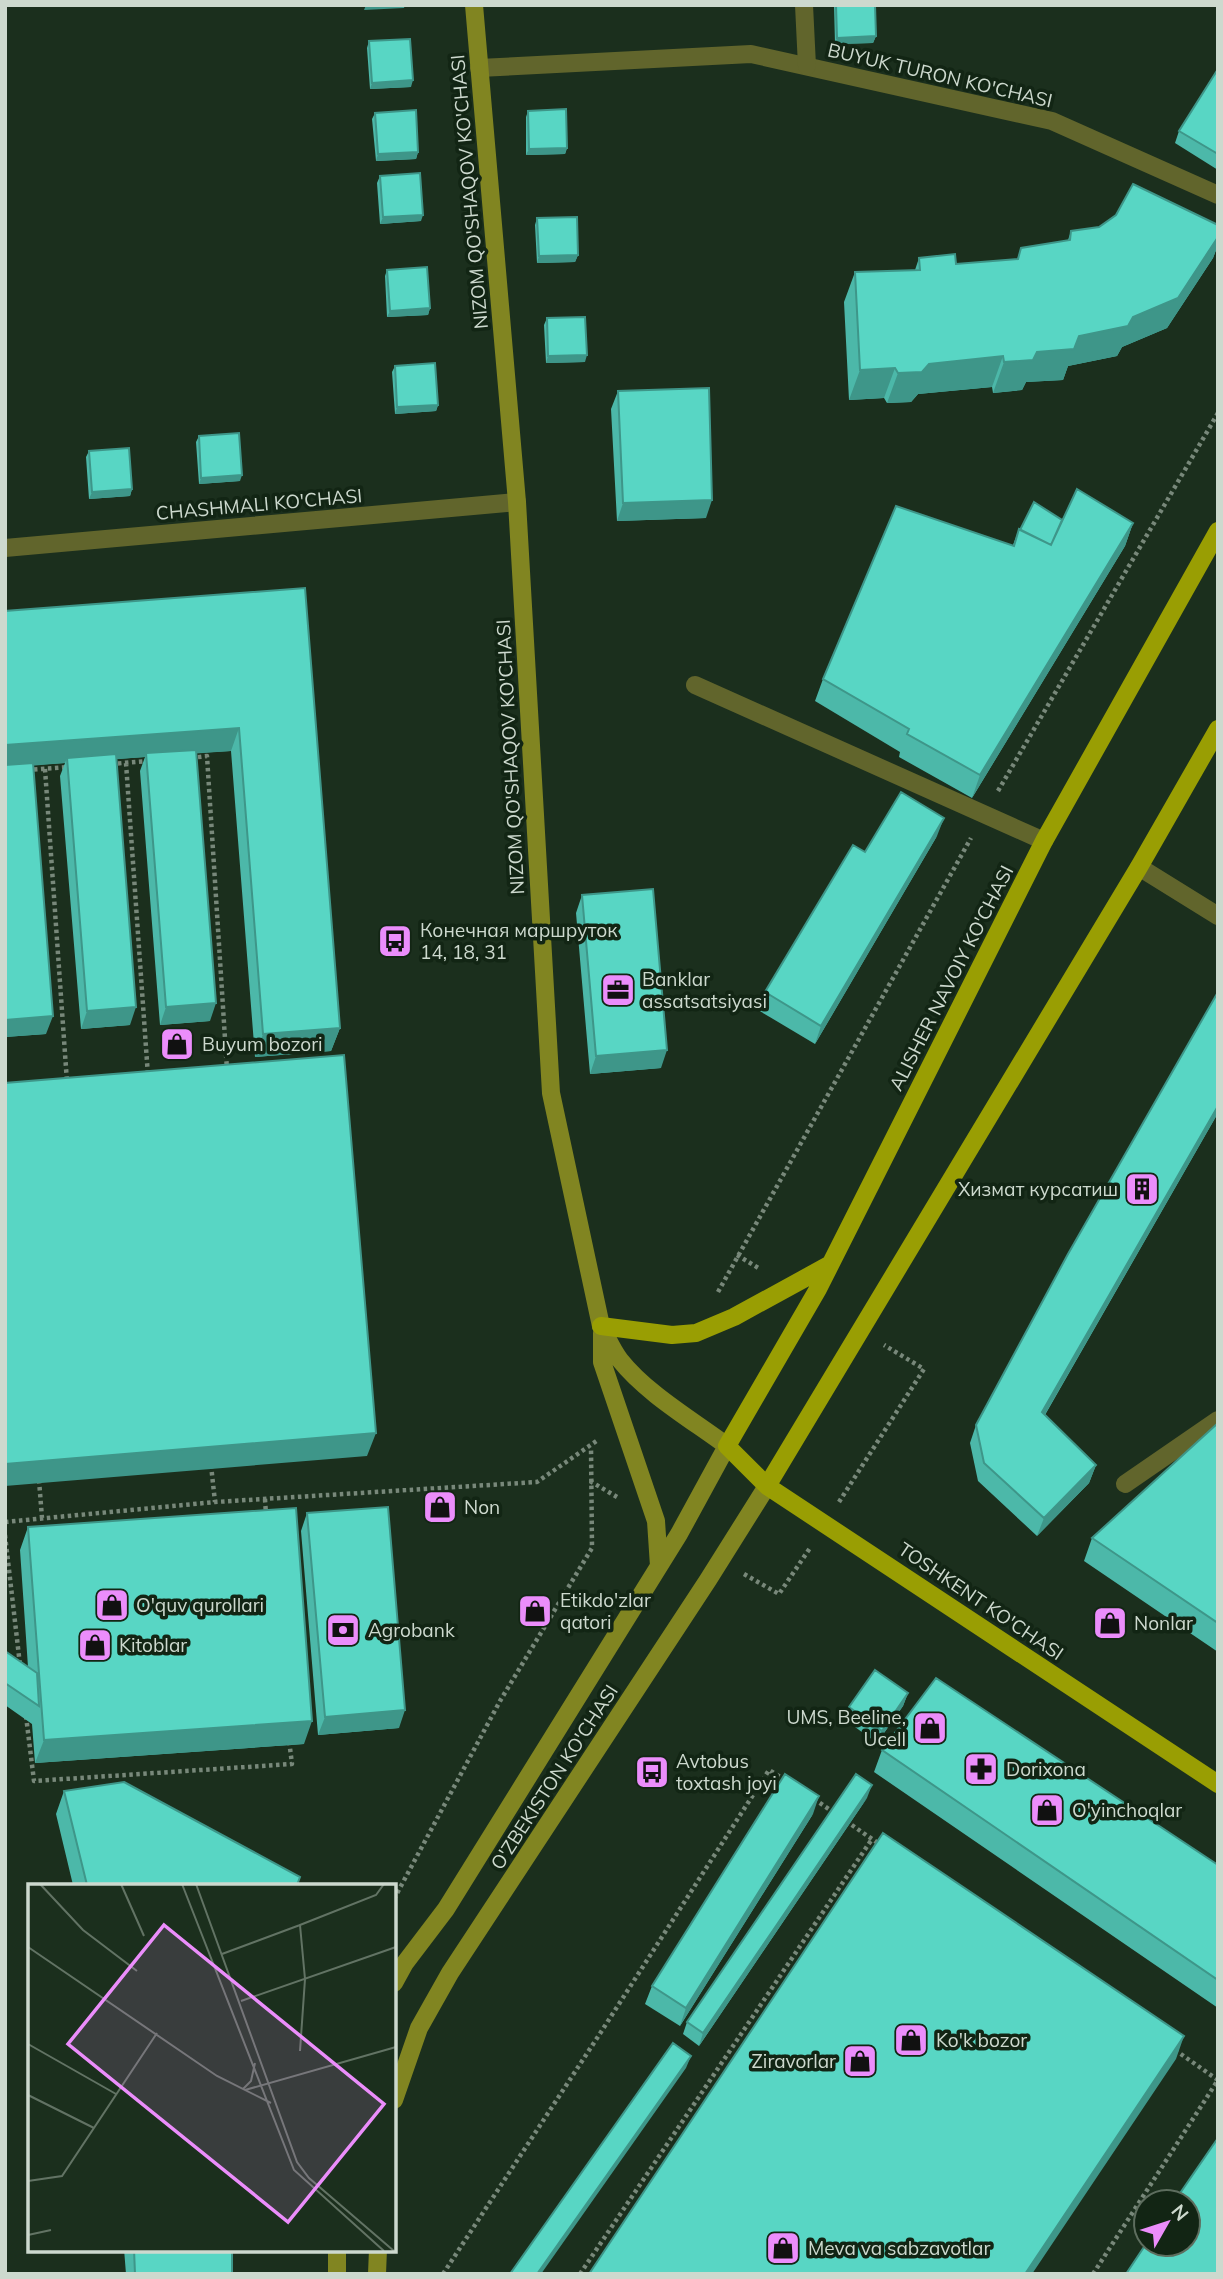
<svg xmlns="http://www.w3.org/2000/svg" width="1223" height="2279" font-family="Mulish,sans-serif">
<rect width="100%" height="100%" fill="#1b2f1d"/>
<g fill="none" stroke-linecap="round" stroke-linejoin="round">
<path stroke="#78887a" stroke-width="4.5" stroke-dasharray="3.5 3.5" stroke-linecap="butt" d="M191,758L207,756L227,1070
M126,763L148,1076
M111,764L147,761
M45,769L67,1082
M27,770L67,767
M998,791L1218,413
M737,1255L760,1269
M718,1292L971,838
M211,1465L215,1502
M39,1480L42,1518
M590,1481L617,1497
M265,1499L266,1515
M839,1502L924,1369L884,1345
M5,1522L215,1502L537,1482L598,1440
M5,1535L20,1665
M744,1574L779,1594L810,1548
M26,1716L34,1781L292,1764L289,1740
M814,1799L833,1812
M846,1821L882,1846
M394,1899L500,1701L592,1548L591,1447
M1175,2050L1218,2080
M443,2274L601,2032L769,1770L787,1781
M580,2274L872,1839
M1093,2274L1218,2080"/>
<path stroke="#61652c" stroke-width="18" d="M479,68L751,54L1052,121L1218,195
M695,685L1044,841"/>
<path stroke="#61652c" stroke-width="18" d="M804,5L807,66
M5,548L517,502
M1139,867L1218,916
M1125,1484L1218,1420"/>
<path stroke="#818521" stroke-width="18" d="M602,1333V1362L656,1521L659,1566
M394,1983L405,1963L446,1909L679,1534L727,1446C692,1420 646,1393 620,1360C612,1350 607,1337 601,1326L551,1093L517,502L474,5
M394,2100L419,2028L450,1973L708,1580L767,1486
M337,2249V2274
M377,2274L378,2249"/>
<path stroke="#999e03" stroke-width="18" d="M1218,531L1044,841L818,1289L727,1446L767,1486L1218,1784
M601,1326L672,1335L696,1333L734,1317L829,1265
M767,1486L1139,867L1218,729"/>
</g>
<path fill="#4cb8a9" d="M834,5H875L876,36L873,43L835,44Z
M369,41L411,87L370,89L367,48Z
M1218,69V170L1175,143L1179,131Z
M528,111L567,148L565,154L526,155V117Z
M375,113L418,152L416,159L376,161L372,119Z
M380,176L421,221L380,224L377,183Z
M537,218L578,255L575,262L537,263L535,225Z
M1218,225V245L1213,258L1167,328L1122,347L1117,356L1068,366L1063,380L1026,382L1022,390L993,393L992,387L918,394L911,402L887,403L884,398L849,400L844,302L855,272L915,270L919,258L956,264L1017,260L1021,248L1068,240L1071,231Z
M387,270L430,308L428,315L387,317L385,276Z
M547,318L585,362L546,363L544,325Z
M395,366L438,405L436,411L395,414L392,372Z
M618,391L706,518L617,521L611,409Z
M199,436L240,481L199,484L196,442Z
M89,451L132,489L130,496L89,499L86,457Z
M1062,520L1133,523L1125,546L972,798L899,757L900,752L815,701L823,679L1013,545L1019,529L1020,530Z
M305,588L340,1028L331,1051L255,1057L231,751L196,753L210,1021L160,1025L140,771L145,757L116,759L130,1025L81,1029L60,776L65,763L33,765L46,1034L5,1037V611Z
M937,836L815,1044L758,1010L765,992Z
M582,895L661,1068L590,1074L576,913Z
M1218,992V1113L1045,1415L1096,1465L1089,1483L1037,1536L978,1481L970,1443L976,1425Z
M1218,1423V1652L1084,1561L1092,1538Z
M307,1513L399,1728L318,1735L301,1531Z
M28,1527L304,1744L35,1763L32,1724L5,1705V1651L28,1667L20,1550Z
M908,1693L903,1706L877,1743L844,1719L849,1707Z
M882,1750L1218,1865V2008L874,1772Z
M64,1791L297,1885H73L56,1814Z
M867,1798L699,2046L683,2034L687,2022Z
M813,1814L680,2026L645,2004L652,1986Z
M124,2249H232V2274H126Z"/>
<path fill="#3e9689" d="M366,5H405L404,8L364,10Z
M876,36L873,43L835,44L837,38Z
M413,80L411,87L370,89L372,83Z
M567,148L565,154L526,155L529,149Z
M418,152L416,159L376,161L378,154Z
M423,215L421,221L380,224L383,217Z
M1218,237V245L1213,258L1167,328L1122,347L1117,356L1068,366L1063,380L1026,382L1022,390L993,393L1004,362L1133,317Z
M578,255L575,262L537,263L539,256Z
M430,308L428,315L387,317L390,311Z
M587,355L585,362L546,363L548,356Z
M1003,356L992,387L918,394L911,402L887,403L898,373L929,364Z
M895,368L884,398L849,400L860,370Z
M438,405L436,411L395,414L397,407Z
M242,475L240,481L199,484L201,478Z
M132,489L130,496L89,499L92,492Z
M712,500L706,518L617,521L623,503Z
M1133,523L1125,546L972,798L980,775Z
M239,728L231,751L147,757L146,753L145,757L67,763V758L65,763L5,768V745Z
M944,818L937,836L815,1044L821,1026Z
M216,1003L210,1021L160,1025L166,1007Z
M136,1007L130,1025L81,1029L87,1011Z
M53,1016L46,1034L5,1037V1020Z
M340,1028L331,1051L255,1057L263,1034Z
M667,1050L661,1068L590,1074L596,1056Z
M1218,1106V1113L1036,1430L1042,1412Z
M376,1433L367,1456L5,1486V1464Z
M1096,1465L1089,1483L1037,1536L1044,1518Z
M908,1693L903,1706L877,1743L882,1731Z
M405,1710L399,1728L318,1735L325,1717Z
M312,1721L304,1744L35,1763L44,1740Z
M872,1785L867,1798L699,2046L703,2033Z
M819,1796L813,1814L680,2026L686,2008Z
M1184,2036L1176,2059L1032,2274H1025Z
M691,2056L686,2068L541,2274H537Z"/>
<path fill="#58d6c4" stroke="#3e9689" stroke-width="2" d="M836,5H875L876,36L837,38Z
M410,39L413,80L372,83L369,41Z
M1218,69V154L1179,131Z
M566,109L567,148L529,149L528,111Z
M416,110L418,152L378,154L375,113Z
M420,173L423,215L383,217L380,176Z
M1133,184L1218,225V237L1178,298L1133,317L1128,326L1079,336L1074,349L1037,352L1033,360L1004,362L1003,356L929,364L922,372L898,373L895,368L860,370L855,272L920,270L919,258L955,254L956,264L1018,259L1021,248L1070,240L1071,231L1099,227L1116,215Z
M577,217L578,255L539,256L537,218Z
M427,267L430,308L390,311L387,270Z
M585,317L587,355L548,356L547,318Z
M435,363L438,405L397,407L395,366Z
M709,388L712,500L623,503L618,391Z
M239,433L242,475L201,478L199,436Z
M129,448L132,489L92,492L89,451Z
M1077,489L1133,523L980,775L907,734L909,729L823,679L896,506L1014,546L1019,529L1051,545Z
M1034,502L1062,520L1051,545L1020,530Z
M305,588L340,1028L263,1034L239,728L5,745V611Z
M196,750L216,1003L166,1007L146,753Z
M116,754L136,1007L87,1011L67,758Z
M33,763L53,1016L5,1020V765Z
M901,792L944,818L821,1026L765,992L853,845L865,852Z
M653,889L667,1050L596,1056L582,895Z
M1218,992V1106L1042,1412L1096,1465L1044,1518L984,1463L976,1425L1068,1254Z
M344,1055L376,1433L5,1464V1083Z
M1218,1423V1623L1092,1538Z
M388,1507L405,1710L325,1717L307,1513Z
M296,1508L312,1721L44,1740L28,1527Z
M5,1651L37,1673L39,1706L5,1683Z
M875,1670L908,1693L882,1731L849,1707Z
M936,1678L1218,1865V1980L882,1750Z
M785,1774L819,1796L686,2008L652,1986Z
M856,1774L872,1785L703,2033L687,2022Z
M124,1782L300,1877L297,1885H87L64,1791Z
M883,1833L1184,2036L1025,2274H589Z
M673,2043L691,2056L537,2274H510Z
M1218,2138V2274H1126L1146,2244H1188V2202H1174Z
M134,2249H232V2274H135Z"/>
<defs>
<g id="bus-square" transform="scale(1.75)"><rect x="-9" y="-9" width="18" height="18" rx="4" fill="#eb8dfb" stroke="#122514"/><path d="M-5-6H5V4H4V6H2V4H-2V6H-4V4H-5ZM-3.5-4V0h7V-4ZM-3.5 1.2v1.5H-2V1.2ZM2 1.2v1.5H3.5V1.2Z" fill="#111"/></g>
<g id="office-square" transform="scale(1.75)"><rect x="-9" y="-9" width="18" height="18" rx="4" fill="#eb8dfb" stroke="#122514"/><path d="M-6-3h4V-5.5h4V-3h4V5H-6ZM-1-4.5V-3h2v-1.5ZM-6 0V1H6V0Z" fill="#111"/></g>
<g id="shop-square" transform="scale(1.75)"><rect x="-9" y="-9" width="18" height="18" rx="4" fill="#eb8dfb" stroke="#122514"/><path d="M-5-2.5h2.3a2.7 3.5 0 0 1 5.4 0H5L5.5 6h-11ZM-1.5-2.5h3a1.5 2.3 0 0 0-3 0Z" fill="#111"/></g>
<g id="building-square" transform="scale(1.75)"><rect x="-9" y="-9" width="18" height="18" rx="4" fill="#eb8dfb" stroke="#122514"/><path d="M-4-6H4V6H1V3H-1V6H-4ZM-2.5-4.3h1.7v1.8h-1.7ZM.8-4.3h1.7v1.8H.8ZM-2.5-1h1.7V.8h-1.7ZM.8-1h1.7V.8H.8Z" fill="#111"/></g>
<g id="bank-square" transform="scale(1.75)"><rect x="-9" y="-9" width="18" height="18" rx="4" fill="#eb8dfb" stroke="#122514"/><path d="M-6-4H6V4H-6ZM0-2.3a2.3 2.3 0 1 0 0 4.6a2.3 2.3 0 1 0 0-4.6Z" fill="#111"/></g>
<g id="pharmacy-square" transform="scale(1.75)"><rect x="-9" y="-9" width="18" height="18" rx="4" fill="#eb8dfb" stroke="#122514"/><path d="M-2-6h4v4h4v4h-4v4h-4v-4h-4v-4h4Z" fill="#111"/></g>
</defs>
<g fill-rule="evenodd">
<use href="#bus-square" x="395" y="941"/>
<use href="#office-square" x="618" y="990"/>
<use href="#shop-square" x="177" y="1044"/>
<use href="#building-square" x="1142" y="1189"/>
<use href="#shop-square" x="440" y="1507"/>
<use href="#shop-square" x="112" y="1605"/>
<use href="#shop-square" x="535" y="1611"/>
<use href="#shop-square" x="1110" y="1623"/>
<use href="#bank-square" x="343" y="1630"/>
<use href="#shop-square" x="95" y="1645"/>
<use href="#shop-square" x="930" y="1728"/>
<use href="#pharmacy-square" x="981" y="1769"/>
<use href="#bus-square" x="652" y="1772"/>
<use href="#shop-square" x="1047" y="1810"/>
<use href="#shop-square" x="911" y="2040"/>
<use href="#shop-square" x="860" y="2061"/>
<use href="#shop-square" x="783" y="2248"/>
</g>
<g text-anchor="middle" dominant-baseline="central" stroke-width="7" stroke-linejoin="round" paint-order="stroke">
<g font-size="19" fill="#cdd9ce" stroke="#122514">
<text transform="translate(940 75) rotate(13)">BUYUK TURON KO'CHASI</text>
<text transform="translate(469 192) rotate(-95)">NIZOM QO'SHAQOV KO'CHASI</text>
<text transform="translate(259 504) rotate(-5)">CHASHMALI KO'CHASI</text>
<text transform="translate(510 757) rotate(-93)">NIZOM QO'SHAQOV KO'CHASI</text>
<text transform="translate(951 978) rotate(-63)">ALISHER NAVOIY KO'CHASI</text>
<text transform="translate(981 1601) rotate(34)">TOSHKENT KO'CHASI</text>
<text transform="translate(554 1777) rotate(-57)">O'ZBEKISTON KO'CHASI</text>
</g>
<g font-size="19" fill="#cdd9ce" stroke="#122514" text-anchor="start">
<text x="420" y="930">Конечная маршруток<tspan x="420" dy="22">14, 18, 31</tspan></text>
<text x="642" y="979">Banklar<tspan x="642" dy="22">assatsatsiyasi</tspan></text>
<text x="202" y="1044">Buyum bozori</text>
<text x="1118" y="1189" text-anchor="end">Хизмат курсатиш</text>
<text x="464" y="1507">Non</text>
<text x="560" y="1600">Etikdo'zlar<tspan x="560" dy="22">qatori</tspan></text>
<text x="136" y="1605">O'quv qurollari</text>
<text x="1134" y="1623">Nonlar</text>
<text x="368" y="1630">Agrobank</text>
<text x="119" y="1645">Kitoblar</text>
<text x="906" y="1717" text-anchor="end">UMS, Beeline,<tspan x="906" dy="22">Ucell</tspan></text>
<text x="676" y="1761">Avtobus<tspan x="676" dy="22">toxtash joyi</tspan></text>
<text x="1006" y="1769">Dorixona</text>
<text x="1072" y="1810">O'yinchoqlar</text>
<text x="936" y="2040">Ko'k bozor</text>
<text x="836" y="2061" text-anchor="end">Ziravorlar</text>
<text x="808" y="2248">Meva va sabzavotlar</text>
</g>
</g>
<g transform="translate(28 1884)">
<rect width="368" height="368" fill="#1b2f1d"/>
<path fill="none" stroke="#627364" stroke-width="2" d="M12,0L55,46L109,87M93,0L116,52M154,0L266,286L356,367M168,0L269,278L281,294L366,367M0,63L189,192L243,219M194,70L272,41M213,117L368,63M0,160L88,210M272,167L277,95L272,41L348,11L356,0M215,205L223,197L227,179M217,206L368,163M0,211L66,244M0,297L34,292L129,149M0,351L23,346"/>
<path fill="#eb8dfb" fill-opacity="0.15" stroke="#eb8dfb" stroke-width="3.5" d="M136,41L356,220L260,338L40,160Z"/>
<rect width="368" height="368" fill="none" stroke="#cdd9ce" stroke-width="3.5"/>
</g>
<rect width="1223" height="2279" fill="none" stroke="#cdd9ce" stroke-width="14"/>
<g transform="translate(1167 2223) rotate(51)"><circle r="33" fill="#122514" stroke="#5d6d5e" stroke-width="2"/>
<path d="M0-5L12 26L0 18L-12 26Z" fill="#eb8dfb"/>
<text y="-10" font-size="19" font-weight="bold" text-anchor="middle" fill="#cdd9ce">N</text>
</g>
</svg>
